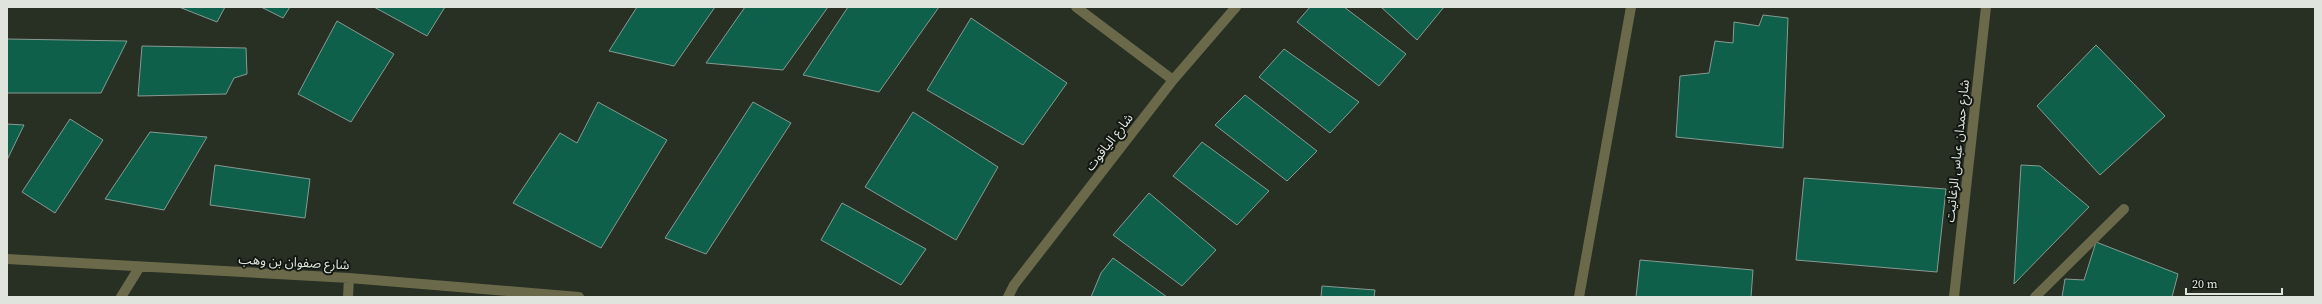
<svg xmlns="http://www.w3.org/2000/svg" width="2322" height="304" font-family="'Source Serif 4','Noto Sans Arabic',serif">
<rect width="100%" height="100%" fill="#283024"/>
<path fill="#0e604a" stroke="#879a92" d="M179,7H225L217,22Z
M261,7H290L283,18Z
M374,7H445L427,36Z
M637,7H715L674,66L609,51Z
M745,7H828L783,70L706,63Z
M848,7H939L879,92L803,75Z
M1310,7H1344L1406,54L1379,86L1297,22Z
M1381,7H1444L1417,40Z
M1763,15L1788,18L1783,148L1676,137L1680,76L1709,73L1715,41L1733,43L1734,22L1759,26Z
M971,18L1067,83L1023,145L927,90Z
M337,21L394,54L351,122L298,94Z
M7,39L127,41L101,93H7Z
M2096,45L2165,116L2100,175L2037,106Z
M142,46L246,48L247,74L234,78L226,94L138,96Z
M1284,49L1359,102L1330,133L1259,77Z
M1245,95L1317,151L1287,181L1215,125Z
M598,102L667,140L601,248L513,203L560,133L577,143Z
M753,102L791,123L706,254L665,238Z
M913,112L998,167L956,240L865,187Z
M70,119L103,140L55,213L22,192Z
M7,124L24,125L7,160Z
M150,132L207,137L164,210L105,199Z
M1202,142L1269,191L1237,225L1173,176Z
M215,165L310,179L305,218L210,205Z
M2021,165L2040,166L2089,207L2014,284Z
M1804,178L1946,189L1937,272L1796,260Z
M1149,193L1216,250L1182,286L1113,235Z
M842,203L926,249L901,285L821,240Z
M2096,242L2178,274L2172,297H2062L2065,279L2084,280Z
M1113,258L1167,297H1091L1101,273Z
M1640,260L1753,270L1751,297H1636Z
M1322,286L1375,290L1374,297H1321Z"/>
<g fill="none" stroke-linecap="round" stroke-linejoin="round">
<path stroke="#6a6949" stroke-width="10" d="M1076,7L1173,80
M7,259L349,278L579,297
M121,297L139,268
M348,297L349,278
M1008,297L1014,285L1173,80L1236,7
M1579,297L1631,7
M1954,297L1986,7
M2035,297L2124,209"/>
</g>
<g text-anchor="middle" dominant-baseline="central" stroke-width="4" stroke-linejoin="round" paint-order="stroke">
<g font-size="13" fill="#dfe5dd" stroke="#131712">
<text transform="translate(1109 142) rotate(-52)">شارع الياقوت</text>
<text transform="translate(1957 151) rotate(-84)">شارع حمدان عباس الزغاتيت</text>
<text transform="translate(294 262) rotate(3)">شارع صفوان بن وهب</text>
</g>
</g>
<rect width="2322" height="304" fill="none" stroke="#dfe5dd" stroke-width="16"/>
<path d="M2186 288v6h96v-6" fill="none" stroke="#dfe5dd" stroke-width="2"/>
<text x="2192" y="288" font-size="12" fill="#dfe5dd" stroke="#131712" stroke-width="3" paint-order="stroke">20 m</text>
</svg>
